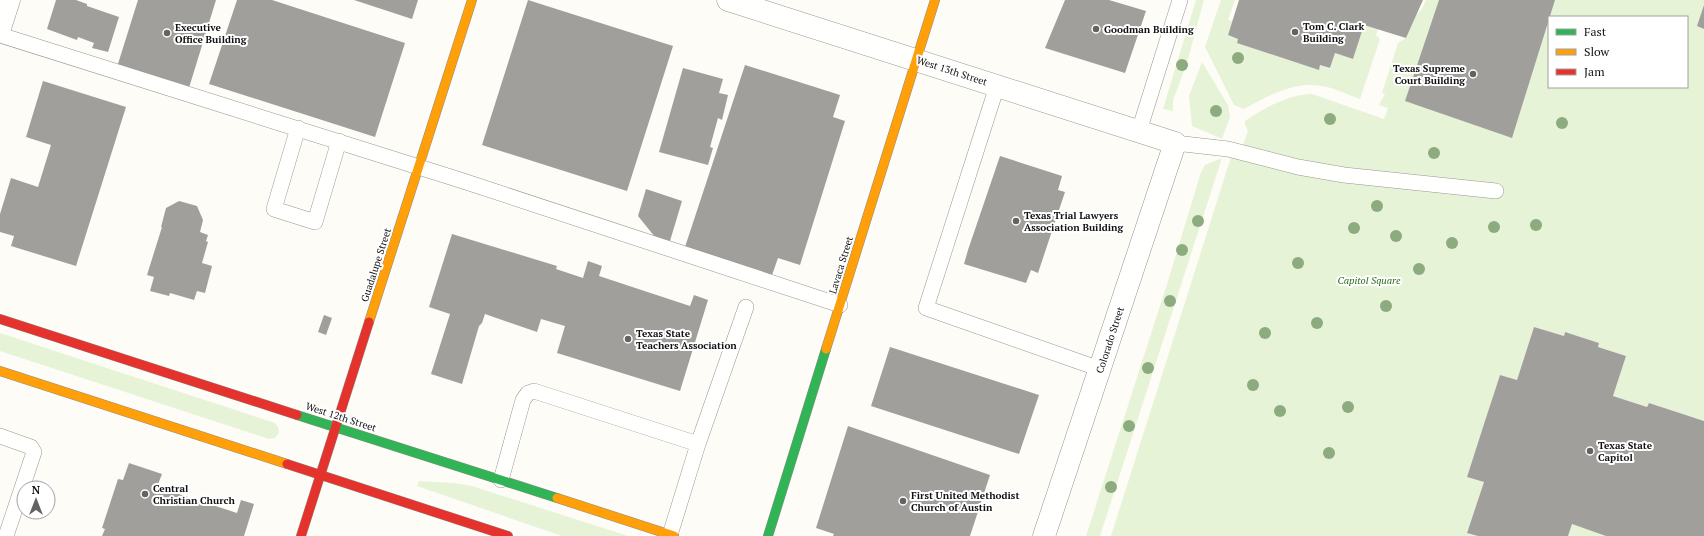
<svg xmlns="http://www.w3.org/2000/svg" width="1704" height="536" font-family="'PT Serif',serif">
<rect width="100%" height="100%" fill="#fdfcf7"/>
<path fill="#e7f3d7" fill-rule="evenodd" d="M1196,0H1204L1186,66L1173,100V111L1163,109Z
M1221,0H1235L1228,20L1232,21L1228,35L1319,69L1320,65L1330,69L1335,53L1353,59L1364,25L1378,29L1376,35L1380,39L1360,99C1348,95 1335,88 1322,86C1294,81 1268,96 1244,109L1234,105L1205,47Z
M1426,0H1704V421L1649,403L1647,407L1613,396L1626,356L1598,347L1599,343L1565,332L1564,336L1534,327L1517,380L1500,375L1467,477L1484,482L1467,532L1478,536H1111L1231,157L1238,159L1248,131L1245,125V121C1264,108 1289,94 1312,94L1384,119L1388,108L1379,105L1385,94L1382,93L1398,43L1406,38L1416,15L1422,9ZM1549,17H1687V87H1549Z
M1202,62L1228,105L1230,117L1222,139L1192,126L1189,96Z
M1222,158L1100,536H1086L1168,281L1201,172L1205,165Z
M0,333L275,423C280,428 280,433 275,438L269,439L0,351Z
M419,481L455,483L472,486L628,536H562L417,486Z
M1572,524L1606,535V536H1568Z"/>
<path fill="#a19f9c" d="M56,0H76L87,4V6L119,17L108,52L92,48L94,43L78,37L77,40L47,29Z
M138,0H216L188,91L117,67Z
M237,0H272L405,43L375,137L209,84Z
M354,0H418L412,19Z
M528,0L673,46L627,191L482,145Z
M1065,0H1109L1146,11L1125,73L1045,48Z
M1239,0H1423L1406,38L1364,25L1353,59L1335,53L1330,68L1320,65L1319,70L1237,43L1238,39L1228,35Z
M1439,0H1555L1512,138L1405,101Z
M1704,5V29L1697,26Z
M745,65L840,95L833,117L845,121L800,265L778,258L771,278L684,250Z
M683,68L723,79L719,93L728,95L722,120L718,118L710,147L713,148L708,165L659,152Z
M43,81L126,107L76,266L11,246L14,236L0,232V214L11,178L38,187L51,145L26,137Z
M1000,156L1062,176L1058,190L1065,192L1038,273L1031,270L1026,283L964,264L968,250Z
M646,189L682,201L670,241L655,237L638,216Z
M179,201L197,206L203,220L200,232L208,235L206,241L208,242L202,263L212,266L205,293L197,291L194,300L170,293L169,296L150,291L154,277L147,275L162,227H161L166,208Z
M452,234L557,266L556,269L583,278L588,261L602,266L599,276L690,306L694,295L708,300L680,391L557,353L565,326L541,319L537,332L485,314L482,323L479,326L462,384L431,374L450,314L429,307Z
M324,315L332,318L326,335L318,332Z
M1534,327L1564,336L1565,332L1599,343L1598,347L1626,356L1613,396L1647,407L1649,403L1704,421V536H1606L1572,524L1568,536H1478L1467,533L1484,482L1467,477L1484,424L1500,375L1517,380Z
M890,347L1039,395L1019,454L871,406Z
M848,426L990,475L970,536H833L834,534L816,528Z
M129,463L162,474L157,487L237,513L241,500L254,504L244,536H102L105,529L102,528L118,479L123,480Z"/>
<g fill="none" stroke-linecap="round" stroke-linejoin="round">
<g stroke="#979795" stroke-width="16">
<path id="lane" d="M0,35L460,180L840,305
M997,86L926,308L1100,369
M298,128L274,209L315,222L339,141
M1139,131L1180,0
M1175,143L1228,149L1298,167L1344,175L1496,191
M0,436L31,447L34,452L6,536
M698,444L746,307
M501,480L523,400L528,393L534,391L698,444L670,535"/>
</g>
<g stroke="#979795" stroke-width="23">
<path id="street" d="M728,0L1175,143L1044,536
M0,28L9,0"/>
</g>
<g stroke="#8e8d8b" stroke-width="10">
<path id="fast" d="M297,415L557,498
M768,536L826,349"/>
</g>
<g stroke="#8e8d8b" stroke-width="10">
<path id="slow" d="M369,322L472,0
M826,349L935,0
M0,371L287,464
M557,498L674,536"/>
</g>
<g stroke="#8e8d8b" stroke-width="10">
<path id="jam" d="M0,319L297,415
M287,464L508,536
M301,536L369,322"/>
</g>
<use href="#lane" stroke="#fffffe" stroke-width="15"/>
<use href="#street" stroke="#fffffe" stroke-width="22"/>
<use href="#fast" stroke="#30b455" stroke-width="9"/>
<use href="#slow" stroke="#ff9f0a" stroke-width="9"/>
<use href="#jam" stroke="#e5322d" stroke-width="9"/>
</g>
<g fill="#8cac80">
<circle cx="1238" cy="58" r="6"/>
<circle cx="1182" cy="65" r="6"/>
<circle cx="1216" cy="111" r="6"/>
<circle cx="1330" cy="119" r="6"/>
<circle cx="1562" cy="123" r="6"/>
<circle cx="1434" cy="153" r="6"/>
<circle cx="1377" cy="206" r="6"/>
<circle cx="1198" cy="221" r="6"/>
<circle cx="1536" cy="225" r="6"/>
<circle cx="1494" cy="227" r="6"/>
<circle cx="1354" cy="228" r="6"/>
<circle cx="1396" cy="236" r="6"/>
<circle cx="1452" cy="243" r="6"/>
<circle cx="1182" cy="250" r="6"/>
<circle cx="1298" cy="263" r="6"/>
<circle cx="1419" cy="269" r="6"/>
<circle cx="1170" cy="301" r="6"/>
<circle cx="1386" cy="306" r="6"/>
<circle cx="1317" cy="323" r="6"/>
<circle cx="1265" cy="333" r="6"/>
<circle cx="1148" cy="368" r="6"/>
<circle cx="1253" cy="385" r="6"/>
<circle cx="1348" cy="407" r="6"/>
<circle cx="1280" cy="411" r="6"/>
<circle cx="1129" cy="426" r="6"/>
<circle cx="1329" cy="453" r="6"/>
<circle cx="1111" cy="487" r="6"/>
</g>
<g fill="#646362" stroke="#fff" stroke-width="1.5">
<circle cx="1096" cy="29" r="4"/>
<circle cx="1295" cy="32" r="4"/>
<circle cx="167" cy="33" r="4"/>
<circle cx="1473" cy="74" r="4"/>
<circle cx="1016" cy="221" r="4"/>
<circle cx="628" cy="339" r="4"/>
<circle cx="1590" cy="451" r="4"/>
<circle cx="145" cy="494" r="4"/>
<circle cx="903" cy="501" r="4"/>
</g>
<g text-anchor="middle" dominant-baseline="central" stroke-width="4" stroke-linejoin="round" paint-order="stroke">
<g font-size="10" font-weight="bold" fill="#111" stroke="#fff" text-anchor="start">
<text x="1303" y="26">Tom C. Clark<tspan x="1303" dy="12">Building</tspan></text>
<text x="175" y="27">Executive<tspan x="175" dy="12">Office Building</tspan></text>
<text x="1104" y="29">Goodman Building</text>
<text x="1465" y="68" text-anchor="end">Texas Supreme<tspan x="1465" dy="12">Court Building</tspan></text>
<text x="1024" y="215">Texas Trial Lawyers<tspan x="1024" dy="12">Association Building</tspan></text>
<text x="636" y="333">Texas State<tspan x="636" dy="12">Teachers Association</tspan></text>
<text x="1598" y="445">Texas State<tspan x="1598" dy="12">Capitol</tspan></text>
<text x="153" y="488">Central<tspan x="153" dy="12">Christian Church</tspan></text>
<text x="911" y="495">First United Methodist<tspan x="911" dy="12">Church of Austin</tspan></text>
</g>
<g font-size="10" fill="#111" stroke="#fff">
<text transform="translate(952 71) rotate(18)">West 13th Street</text>
<text transform="translate(376 265) rotate(-72)">Guadalupe Street</text>
<text transform="translate(841 265) rotate(-73)">Lavaca Street</text>
<text transform="translate(1110 340) rotate(-72)">Colorado Street</text>
<text transform="translate(341 417) rotate(18)">West 12th Street</text>
</g>
<g font-size="10" font-style="italic" fill="#2f6b1f" stroke="#fff">
<text x="1369" y="280">Capitol Square</text>
</g>
</g>
<rect x="1548" y="16" width="140" height="72" fill="#ffffff" stroke="#a0a0a0"/>
<rect x="1556" y="29" width="20" height="6" fill="#30b455" stroke="#a0a0a0"/>
<text x="1584" y="36" font-size="12" fill="#111111">Fast</text>
<rect x="1556" y="49" width="20" height="6" fill="#ff9f0a" stroke="#a0a0a0"/>
<text x="1584" y="56" font-size="12" fill="#111111">Slow</text>
<rect x="1556" y="69" width="20" height="6" fill="#e5322d" stroke="#a0a0a0"/>
<text x="1584" y="76" font-size="12" fill="#111111">Jam</text>
<g transform="translate(36 500)"><circle r="19" fill="#ffffff" stroke="#a0a0a0"/>
<path d="M0-3L7 15L0 10L-7 15Z" fill="#646362"/>
<text y="-6" font-size="11" font-weight="bold" text-anchor="middle" fill="#111111">N</text>
</g>
</svg>
